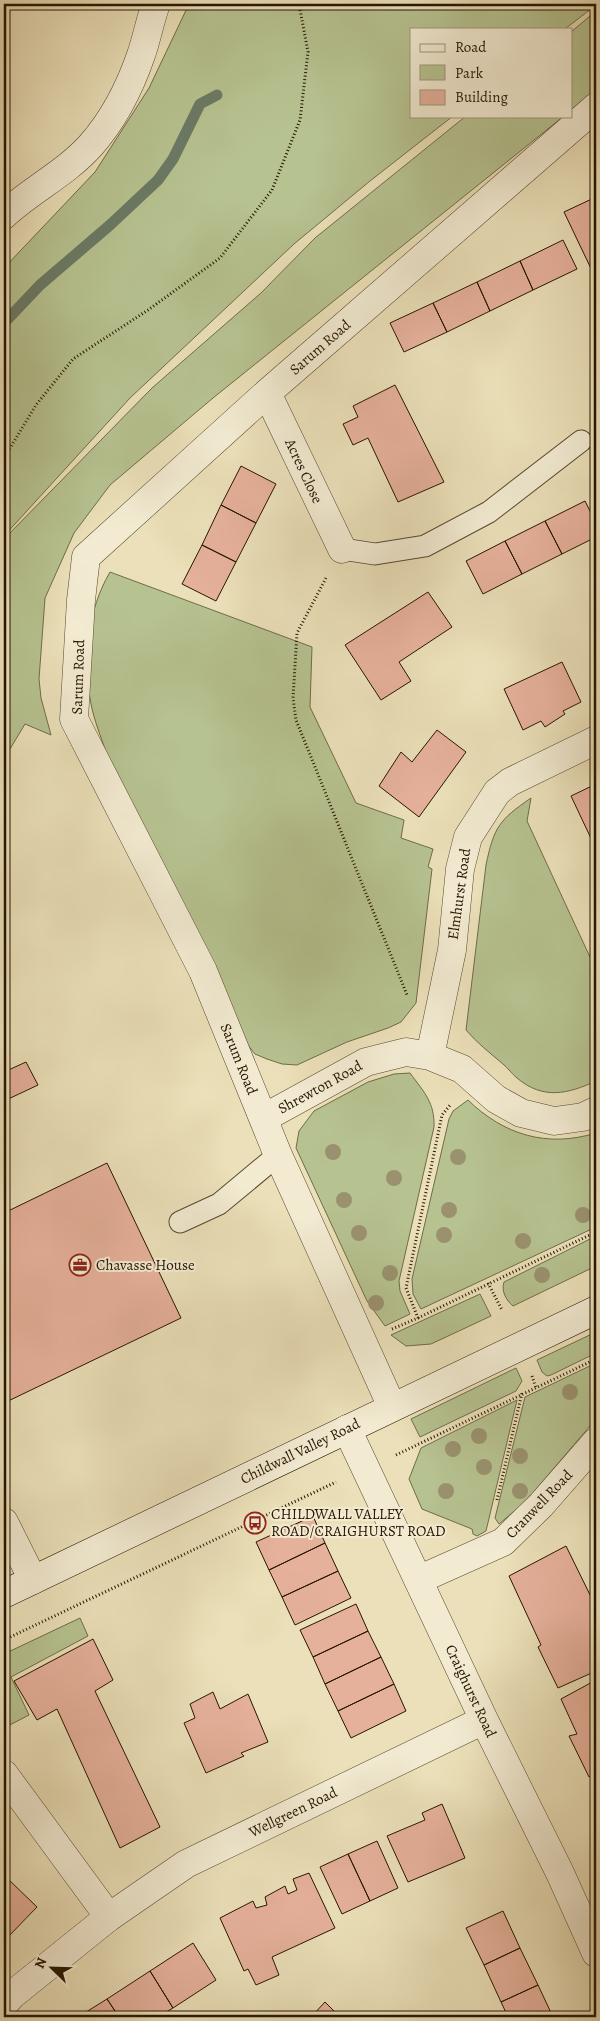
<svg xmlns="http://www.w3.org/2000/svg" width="600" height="2021" font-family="Alegreya,serif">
<rect width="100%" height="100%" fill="#ebe0b9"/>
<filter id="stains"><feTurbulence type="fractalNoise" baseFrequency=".004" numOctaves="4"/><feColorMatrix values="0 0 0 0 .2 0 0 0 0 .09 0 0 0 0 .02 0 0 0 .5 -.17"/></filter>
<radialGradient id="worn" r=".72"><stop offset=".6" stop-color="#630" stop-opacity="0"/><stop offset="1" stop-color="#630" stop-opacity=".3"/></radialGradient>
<path fill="#b6c290" stroke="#6e6c48" d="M189,4L596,5L565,29H411V116H453L370,181L294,244L130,398L4,536V268L95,172L149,88Z
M596,11V90L571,110V32Z
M466,116H564L213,398L110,485L74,533L45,598L39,679L41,698L51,735L25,724L4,759V539L152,388L261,293L315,238Z
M110,572L312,647L310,707L356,803L404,820L401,838L433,849L428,867L432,869L416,1003L401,1022L388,1028L347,1042L297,1065L282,1064L267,1059L255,1054L247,1044L106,752C101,737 94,720 91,704C83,660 87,611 110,572Z
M531,798L527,821L596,970V1081C568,1094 543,1100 517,1078C512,1074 508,1068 503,1064C490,1053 477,1043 466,1030L486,865C494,827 499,820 531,798Z
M410,1073C424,1092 435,1103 434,1127L399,1281L400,1291L410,1314L385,1326L367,1301L296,1148L299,1131L314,1111L368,1082L394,1074Z
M468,1100C504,1135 547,1148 596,1133V1227L421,1309L413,1294L412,1279L449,1119L453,1111Z
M596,1236V1266L513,1306C506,1300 501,1291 504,1282Z
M480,1294L491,1316L431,1344L406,1346L391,1335Z
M596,1332V1353L551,1375L547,1376L542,1372L537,1360Z
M596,1363V1419L525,1502L499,1524L495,1518L525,1397Z
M516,1368L522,1381L516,1391L420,1437L411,1419Z
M517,1400L486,1531L477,1536L473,1534L472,1529L422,1509L409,1479L421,1448Z
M80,1618L88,1636L11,1677L29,1715L4,1728V1654Z"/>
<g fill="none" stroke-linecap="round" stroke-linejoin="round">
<path stroke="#6b7a65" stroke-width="11" d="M4,323L40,285L110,225L158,180L173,159L200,104L217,95"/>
</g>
<path fill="#e6b19b" stroke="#261500" d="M596,197V279L564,212Z
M563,240L577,269L533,290L520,261Z
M520,261L533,290L490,311L477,282Z
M477,282L490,311L447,332L433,303Z
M433,303L447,332L404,352L390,323Z
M395,385L444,482L398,502L368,438L353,445L343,424L358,417L353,406Z
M241,466L276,484L256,523L221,505Z
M585,501L596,523V537L562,554L545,521Z
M221,505L256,523L236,562L202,545Z
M545,521L562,554L522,574L505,541Z
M505,541L522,574L483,594L466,561Z
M202,545L236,562L216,601L182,584Z
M428,592L452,627L399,662L411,681L381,700L345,645Z
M562,662L581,702L563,711L565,714L545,727L541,721L523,730L504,689Z
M437,730L466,752L419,817L379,786L401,752L412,762Z
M596,784V849L571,796Z
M26,1062L38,1085L4,1101V1072Z
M107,1163L181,1318L4,1403V1213Z
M313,1516L325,1543L269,1570L256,1542Z
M325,1543L338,1571L282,1597L269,1570Z
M566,1546L596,1607V1671L558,1688L538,1647L541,1645L509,1576Z
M338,1571L351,1598L295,1625L282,1597Z
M356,1604L368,1631L313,1657L300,1630Z
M368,1631L381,1657L325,1684L313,1657Z
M93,1639L113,1680L95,1691L160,1827L120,1848L57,1709L37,1720L14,1681Z
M381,1657L394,1684L338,1711L325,1684Z
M596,1680V1774L589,1777L569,1736L577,1734L561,1699Z
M394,1684L406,1711L351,1738L338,1711Z
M213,1692L220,1709L248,1694L268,1742L241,1753L244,1756L206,1773L184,1723L195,1718L190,1704Z
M442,1804L465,1858L408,1882L387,1836L425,1820L422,1813Z
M377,1841L398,1888L370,1901L348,1854Z
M348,1854L370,1901L342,1914L320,1867Z
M309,1873L335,1928L272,1957L279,1975L256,1985L248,1969L244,1971L220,1918L253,1901L256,1908L267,1905L265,1897L285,1886L288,1894L297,1890L293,1879Z
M7,1878L37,1907L6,1939L4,1936V1882Z
M503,1911L520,1948L484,1965L466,1928Z
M193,1943L216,1980L173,2008L150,1971Z
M520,1948L538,1985L501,2002L484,1965Z
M150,1971L173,2008L158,2017H119L107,1999Z
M538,1985L553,2017H508L501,2002Z
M107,1999L119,2017H78Z
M325,2002L340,2017H311Z"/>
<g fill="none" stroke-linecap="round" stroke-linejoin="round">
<g stroke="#57482e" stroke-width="23">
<path id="service" d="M342,549L375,554L425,546L489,512L581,441
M180,1222L219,1204L278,1155"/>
</g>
<g stroke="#57482e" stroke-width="29">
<path id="pedestrian" d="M4,1774L109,1917"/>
</g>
<g stroke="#57482e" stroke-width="29">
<path id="minor" d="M4,215C31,190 66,173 91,145C113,120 130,87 141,55C147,38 150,20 156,4
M267,393L342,549
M430,1056L452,950L460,869L468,837L497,792L510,782L596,740
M264,1118L366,1062L406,1052L430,1056L462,1069L496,1099L521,1113L554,1121L583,1117L596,1111
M392,1407L278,1155L203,971L74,719L81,600L86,557L267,393L596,107
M347,1429L484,1720L560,1873L596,1953
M4,1522L33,1580
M418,1580L503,1542L541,1505L596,1442
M4,2004L12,1995L109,1917L186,1864L484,1720"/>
</g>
<g stroke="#261500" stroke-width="29">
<path id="secondary" d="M4,1594L596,1310"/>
</g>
<path stroke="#261500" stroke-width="3" stroke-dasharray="1 2.5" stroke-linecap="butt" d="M4,458L36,405L73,359L148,310L220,258L272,190L300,120L308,52L299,4
M326,578L297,633L293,698L296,720L407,995
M488,1283L502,1310
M418,1318L596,1232
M392,1329L418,1318L406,1288L442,1115L451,1104
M532,1376L536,1388
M396,1455L596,1359
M497,1500L522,1393
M4,1640L336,1482"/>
<use href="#service" stroke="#f2ebd2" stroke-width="21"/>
<use href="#pedestrian" stroke="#f2ebd2" stroke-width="28"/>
<use href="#minor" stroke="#f2ebd2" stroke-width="28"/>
<use href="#secondary" stroke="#f2ebd2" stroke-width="28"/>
</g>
<g fill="#9a926f">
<circle cx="333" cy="1152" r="8"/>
<circle cx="458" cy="1157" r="8"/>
<circle cx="394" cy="1178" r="8"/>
<circle cx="344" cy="1200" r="8"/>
<circle cx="449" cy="1210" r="8"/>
<circle cx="583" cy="1215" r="8"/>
<circle cx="359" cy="1233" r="8"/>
<circle cx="444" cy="1235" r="8"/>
<circle cx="523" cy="1241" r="8"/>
<circle cx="390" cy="1273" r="8"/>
<circle cx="542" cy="1275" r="8"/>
<circle cx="376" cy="1303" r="8"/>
<circle cx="570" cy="1392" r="8"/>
<circle cx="479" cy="1436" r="8"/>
<circle cx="453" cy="1449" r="8"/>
<circle cx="520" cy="1456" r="8"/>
<circle cx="484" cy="1467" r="8"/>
<circle cx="446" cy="1491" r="8"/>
<circle cx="520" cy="1491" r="8"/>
</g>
<defs>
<g id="office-ring" transform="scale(1.125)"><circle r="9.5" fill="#f2ebd2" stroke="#8f2418" stroke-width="1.5"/><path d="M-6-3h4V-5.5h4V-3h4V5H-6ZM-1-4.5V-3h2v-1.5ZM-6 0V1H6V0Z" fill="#8f2418"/></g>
<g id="bus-ring" transform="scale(1.125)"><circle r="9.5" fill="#f2ebd2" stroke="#8f2418" stroke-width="1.5"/><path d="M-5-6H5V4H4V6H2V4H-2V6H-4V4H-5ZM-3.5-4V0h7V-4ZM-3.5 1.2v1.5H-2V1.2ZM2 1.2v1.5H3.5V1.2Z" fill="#8f2418"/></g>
</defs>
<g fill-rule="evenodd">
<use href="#office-ring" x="80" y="1265"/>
<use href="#bus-ring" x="255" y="1523"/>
</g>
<g text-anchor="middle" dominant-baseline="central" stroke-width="4" stroke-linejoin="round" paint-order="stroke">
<g font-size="15" fill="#261500" stroke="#f2ebd2">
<text transform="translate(320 347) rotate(-41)">Sarum Road</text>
<text transform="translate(304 471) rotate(65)">Acres Close</text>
<text transform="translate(78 677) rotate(-88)">Sarum Road</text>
<text transform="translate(459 894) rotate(-82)">Elmhurst Road</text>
<text transform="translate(239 1059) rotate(68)">Sarum Road</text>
<text transform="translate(320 1087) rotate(-29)">Shrewton Road</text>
<text transform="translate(300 1451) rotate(-26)">Childwall Valley Road</text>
<text transform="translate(539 1504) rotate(-46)">Cranwell Road</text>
<text transform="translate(471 1691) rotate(65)">Craighurst Road</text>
<text transform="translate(293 1812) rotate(-26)">Wellgreen Road</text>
</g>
<g font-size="15" fill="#261500" stroke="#f2ebd2" text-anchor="start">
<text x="96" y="1265">Chavasse House</text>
<text x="271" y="1514">CHILDWALL VALLEY<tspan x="271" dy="17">ROAD/CRAIGHURST ROAD</tspan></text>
</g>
</g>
<rect width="600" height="2021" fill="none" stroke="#ebe0b9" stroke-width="20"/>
<rect x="5" y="5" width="590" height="2011" fill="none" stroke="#261500" stroke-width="2.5"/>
<rect x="10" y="10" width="580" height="2001" fill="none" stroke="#261500"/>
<rect x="410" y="28" width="162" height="90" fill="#f2ebd2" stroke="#a0957e"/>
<rect x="420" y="44" width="25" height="8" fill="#f2ebd2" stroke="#a0957e"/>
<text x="455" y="52" font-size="15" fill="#261500">Road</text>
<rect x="420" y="65" width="25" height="15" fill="#b6c290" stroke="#a0957e"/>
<text x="455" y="78" font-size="15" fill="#261500">Park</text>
<rect x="420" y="90" width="25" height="15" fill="#e6b19b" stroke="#a0957e"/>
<text x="455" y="102" font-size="15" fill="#261500">Building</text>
<g transform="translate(52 1968) rotate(293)" stroke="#f2ebd2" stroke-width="4" paint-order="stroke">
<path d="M0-4L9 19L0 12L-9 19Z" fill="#261500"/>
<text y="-8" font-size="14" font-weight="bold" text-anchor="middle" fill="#261500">N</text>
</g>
<rect width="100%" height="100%" filter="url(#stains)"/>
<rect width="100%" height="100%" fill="url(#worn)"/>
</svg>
